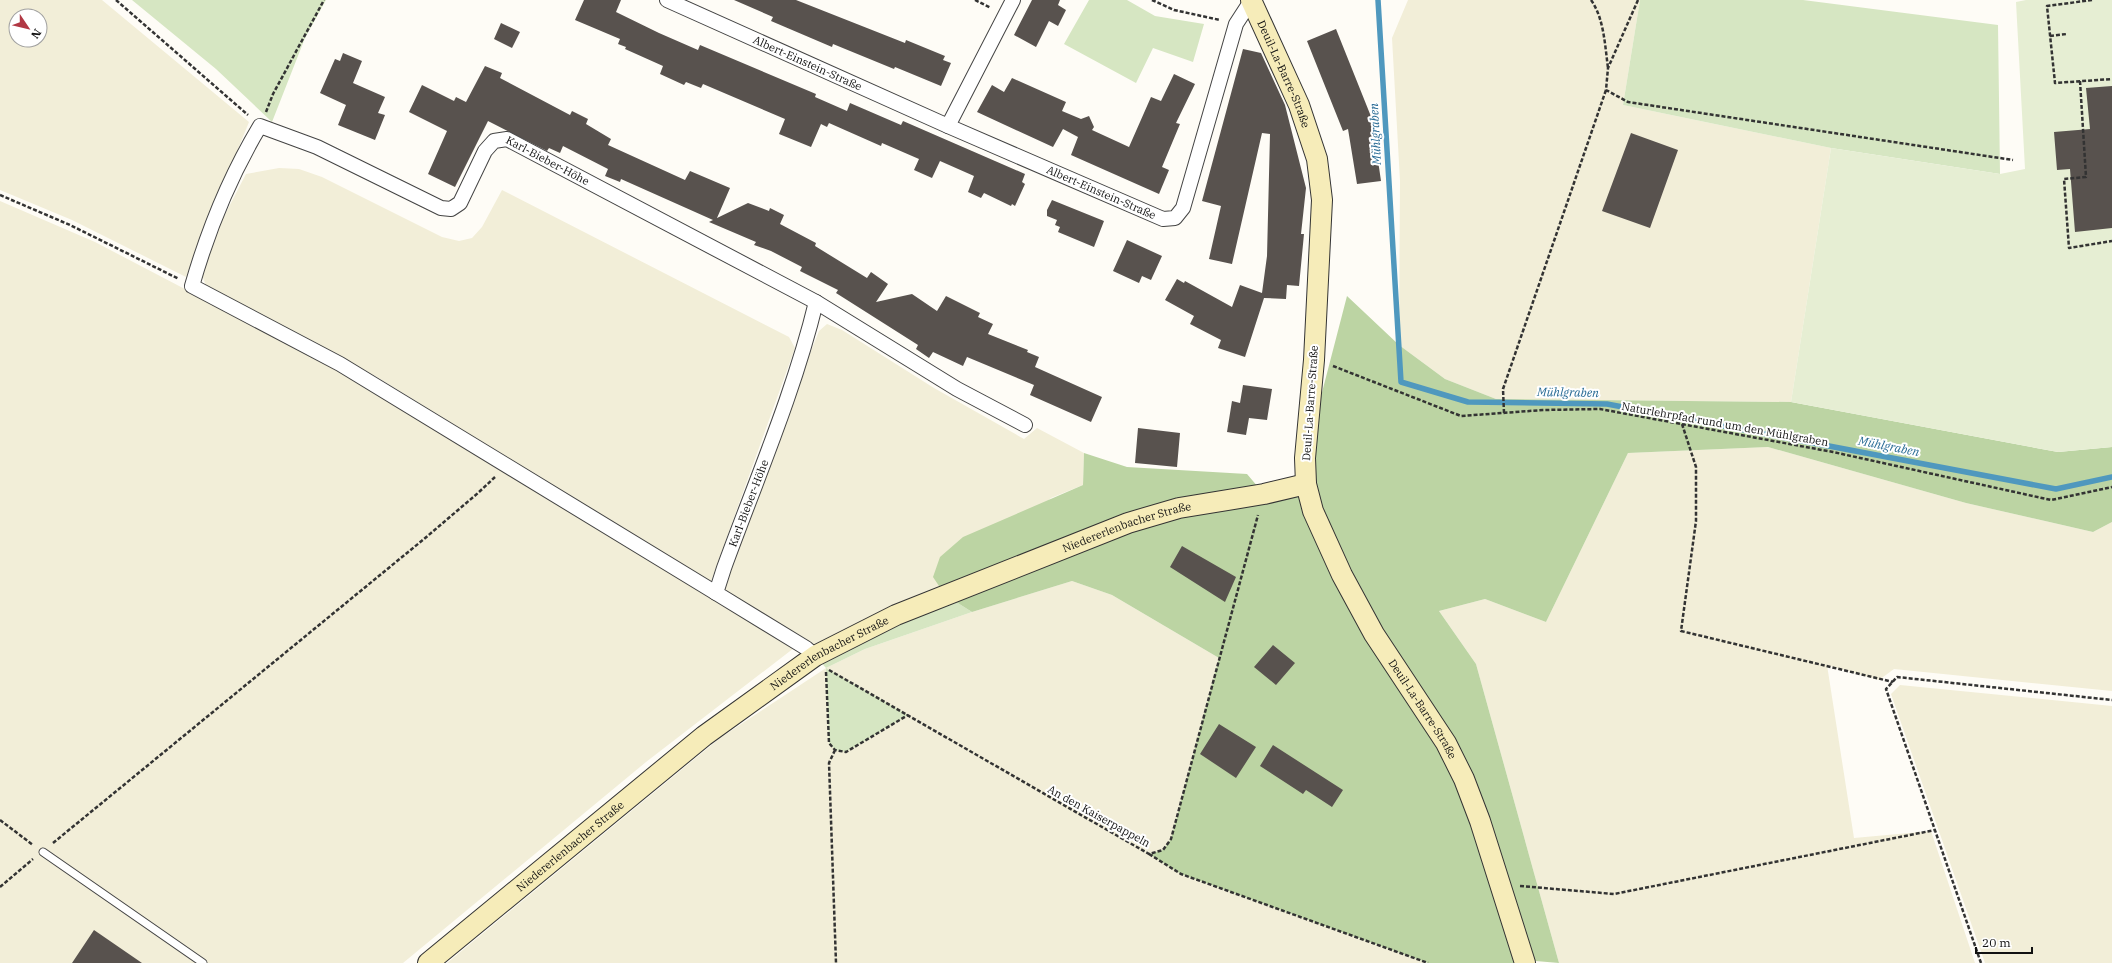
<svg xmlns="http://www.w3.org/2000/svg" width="2112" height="963" font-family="'IBM Plex Serif',serif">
<rect width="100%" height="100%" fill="#fefcf6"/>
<path fill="#f2eed8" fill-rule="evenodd" d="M0,0H102L249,122L186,277L72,220L0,190ZM16,16H40V40H16Z
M1408,0H1640L1623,105L1831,148L1791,402L1496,399L1445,379L1399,345L1400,181L1392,38Z
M279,168L299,169L322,177L442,237L459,241L472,238L482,227L502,190L789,337L795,348L710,584L377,377L206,286L200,269L208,247L246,174Z
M0,201L95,242L355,378L794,648L646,762L403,963H0Z
M827,324L842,330L934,388L1024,439L1037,428L1084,453L1083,485L1051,498L945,595L815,656L716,593L724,568L819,331Z
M1768,447L1966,503L2093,532L2112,522V691L1894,669L1879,680L1827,665L1854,838L1931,831L1975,963H1559L1476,664L1439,611L1485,599L1546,622L1628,453Z
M1072,581L1112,595L1219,658L1171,839L1163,850L1149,854L1181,874L1428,963H447L720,738L826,668L865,649L972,612Z
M1900,685L2112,706V963H1985L1891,694Z"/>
<path fill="#d6e6c2" d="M132,0H326L305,38L272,122L216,69Z
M1089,0H1127L1155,16L1204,24L1193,62L1153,48L1136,83L1064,44Z
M1640,0H1803L1998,25L2000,174L1831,148L1623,105Z
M945,595L972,612L865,649L826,668L908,715L846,752L835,750L829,743L826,668L815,656Z"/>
<path fill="#bcd4a3" d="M1347,296L1399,345L1445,379L1496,399L1791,402L2058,452L2112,447V522L2093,532L1966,503L1768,447L1628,453L1546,622L1485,599L1439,611L1476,664L1559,963L1524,960L1516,963H1428L1181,874L1149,854L1163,850L1171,839L1219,658L1112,595L1072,581L972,612L945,595L933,577L940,557L963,537L1083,485L1084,453L1127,467L1247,474L1264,494L1306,484L1305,458Z"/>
<path fill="#e6eed3" d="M2026,0H2112V447L2058,452L1791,402L1831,148L2000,174L2025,169L2016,2Z"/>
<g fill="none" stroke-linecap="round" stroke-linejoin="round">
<path stroke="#4f98be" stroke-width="5.5" d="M1378,0L1401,382L1468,402L1607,404L2056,489L2112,477"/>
</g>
<path fill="#58524e" d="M584,0H621L616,12L659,33L698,50L700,45L816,94L815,97L847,111L850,103L901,125L903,121L1025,174L1022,182L1025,184L1015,206L1012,204L1011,206L984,193L981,198L968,192L974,176L940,161L932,178L914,170L919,159L882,143L881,146L829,123L827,127L821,124L811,147L779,134L785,119L703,84L701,88L686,82L684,85L660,74L663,66L625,49L626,47L618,44L620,39L575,20Z
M734,0H796L905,43L906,40L945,56L943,60L951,63L941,86L895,67L894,69L833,44L832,47L771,21L773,17Z
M1032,0H1060L1058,5L1066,10L1058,26L1049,21L1036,47L1014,35Z
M501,23L520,32L512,48L494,39Z
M1336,29L1372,119L1381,181L1357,184L1348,129L1343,131L1307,41Z
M1243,49L1261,53L1285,105L1306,188L1301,234H1304L1299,286L1287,285L1286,299L1264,298L1245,357L1218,348L1221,340L1190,324L1194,316L1165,300L1177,279L1184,283L1185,281L1232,307L1240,285L1262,293L1267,256L1270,134L1262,133L1232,264L1209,259L1221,206L1202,201Z
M343,53L362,61L353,83L385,97L378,113L385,115L375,140L338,125L346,105L320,93L335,59L340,61Z
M485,66L502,73L500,78L570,115L572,111L588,119L586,124L611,139L608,145L685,180L690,171L730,188L717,218L748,203L769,211L770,208L784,215L780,224L816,243L815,246L867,278L871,272L888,284L876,302L912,294L937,311L946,296L980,313L978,317L993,324L988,334L1028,350L1027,352L1039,357L1035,367L1102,397L1091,422L1030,395L1034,385L967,357L963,366L933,352L929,358L916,349L918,345L836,293L838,290L800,271L802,267L771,251L754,245L756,242L709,222L713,220L621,179L620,182L605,176L608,169L563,146L560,153L549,148L547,151L488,121L455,187L428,174L447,131L409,112L422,85L454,101L456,97L466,102Z
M1174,74L1195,84L1176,123L1180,124L1162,167L1169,170L1159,194L1071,155L1078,137L1063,129L1053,147L977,112L992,85L1004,92L1012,78L1066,102L1062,111L1081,119L1089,116L1094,127L1092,130L1129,147L1151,97L1161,101Z
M2112,86V228L2075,232L2070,169L2057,170L2054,132L2090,129L2086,88Z
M1631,133L1678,150L1650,228L1602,211Z
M1052,200L1104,221L1094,247L1058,232L1060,227L1055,225L1057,220L1047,216V210Z
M1127,240L1162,256L1151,280L1142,276L1139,283L1113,271Z
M1243,385L1272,389L1267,420L1249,418L1246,435L1227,432L1232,401L1240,403Z
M1138,428L1180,433L1177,467L1135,463Z
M1182,546L1236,577L1225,602L1170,567Z
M1273,645L1295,663L1276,685L1254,667Z
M1219,724L1256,747L1236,778L1200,754Z
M1273,745L1343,790L1332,807L1306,790L1303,794L1260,766Z
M94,930L142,963H72Z"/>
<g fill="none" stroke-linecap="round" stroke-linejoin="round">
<g stroke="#444" stroke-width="9">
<path id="lane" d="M43,852L203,963"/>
</g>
<g stroke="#444" stroke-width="16">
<g id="street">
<path id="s1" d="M667,0L948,126L1163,219L1175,218L1183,208L1236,24L1251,1"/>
<path d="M948,126L1013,0"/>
<path id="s2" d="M716,593L340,364L192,286C208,230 230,176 260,126L317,147L441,208L451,209L460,203L485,151L494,141L507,139L816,302L957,389L1025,425"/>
<path id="s3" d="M815,656L806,648L716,593L724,568C756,480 794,393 816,302"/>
</g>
</g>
<g stroke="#333" stroke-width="22">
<g id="secondary">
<path id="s4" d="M1251,0L1299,105L1317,159L1322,200L1314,360L1305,458L1306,484L1313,511L1342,575L1374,634L1446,743L1464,779L1480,821L1525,963"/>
<path id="s5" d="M428,963L704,736L815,656L896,615L1128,523L1179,508L1264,494L1306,484"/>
</g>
</g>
<path stroke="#333" stroke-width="2.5" stroke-dasharray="4 2" stroke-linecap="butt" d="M116,0L248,115
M975,0L991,8
M1152,0L1174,10L1220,20
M1591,0C1604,18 1605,46 1608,68
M1638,0L1608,68L1606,90L1628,102L2013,160
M2092,0L2047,6L2055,83L2112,79
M2050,36L2067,34
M2080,81L2086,177L2064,179L2069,248L2112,241
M266,112L273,94L324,0
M0,195L70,225L179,279
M1333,366L1461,416L1543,410L1600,409L1833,452L2051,500L2112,487
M1504,413L1503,389L1606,90
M1682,424L1696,467V521L1681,631L1893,682
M829,670L1149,854L1163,850L1171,839L1258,515
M826,672L829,743L835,750L846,752L908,715
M835,750L829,763L836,963
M0,820L33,845
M53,843L424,539L478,493L495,477
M1149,854L1181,874L1428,963
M1520,886L1614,894L1935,830
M0,887L33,859
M1981,963L1886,689L1897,677L2112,700"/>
<use href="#lane" stroke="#fff" stroke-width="7"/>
<use href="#street" stroke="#fff" stroke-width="14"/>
<use href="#secondary" stroke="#f6ecb9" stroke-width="20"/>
</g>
<g text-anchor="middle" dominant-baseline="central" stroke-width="4" stroke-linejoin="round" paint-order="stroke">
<g font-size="11" fill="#111" stroke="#fff">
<text stroke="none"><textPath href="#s1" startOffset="154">Albert-Einstein-Straße</textPath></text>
<text stroke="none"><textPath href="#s4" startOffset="81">Deuil-La-Barre-Straße</textPath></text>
<text stroke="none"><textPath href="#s2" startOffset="1132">Karl-Bieber-Höhe</textPath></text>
<text stroke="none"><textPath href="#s1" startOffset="475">Albert-Einstein-Straße</textPath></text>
<text transform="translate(1310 403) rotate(-86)">Deuil-La-Barre-Straße</text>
<text transform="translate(1725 424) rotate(10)">Naturlehrpfad rund um den Mühlgraben</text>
<text stroke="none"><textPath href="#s3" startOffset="213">Karl-Bieber-Höhe</textPath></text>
<text stroke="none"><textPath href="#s5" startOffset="832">Niedererlenbacher Straße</textPath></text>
<text stroke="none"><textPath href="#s5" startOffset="508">Niedererlenbacher Straße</textPath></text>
<text stroke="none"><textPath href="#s4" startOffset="753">Deuil-La-Barre-Straße</textPath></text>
<text transform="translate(1099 816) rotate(29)">An den Kaiserpappeln</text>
<text stroke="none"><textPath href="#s5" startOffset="184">Niedererlenbacher Straße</textPath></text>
</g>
<g font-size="12" font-style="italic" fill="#286b95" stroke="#fff">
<text transform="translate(1375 134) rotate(-93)">Mühlgraben</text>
<text transform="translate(1568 392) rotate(1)">Mühlgraben</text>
<text transform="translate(1889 446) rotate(11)">Mühlgraben</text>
</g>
</g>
<g transform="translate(28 28) rotate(125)"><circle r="19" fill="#ffffff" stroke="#a0a0a0"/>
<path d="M0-3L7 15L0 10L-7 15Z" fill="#b13844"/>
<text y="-6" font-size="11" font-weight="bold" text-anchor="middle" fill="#111111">N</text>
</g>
<path d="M1976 947v6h56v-6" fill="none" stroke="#111111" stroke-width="2"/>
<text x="1982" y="947" font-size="12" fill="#111111" stroke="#ffffff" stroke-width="3" paint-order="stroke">20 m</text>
</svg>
